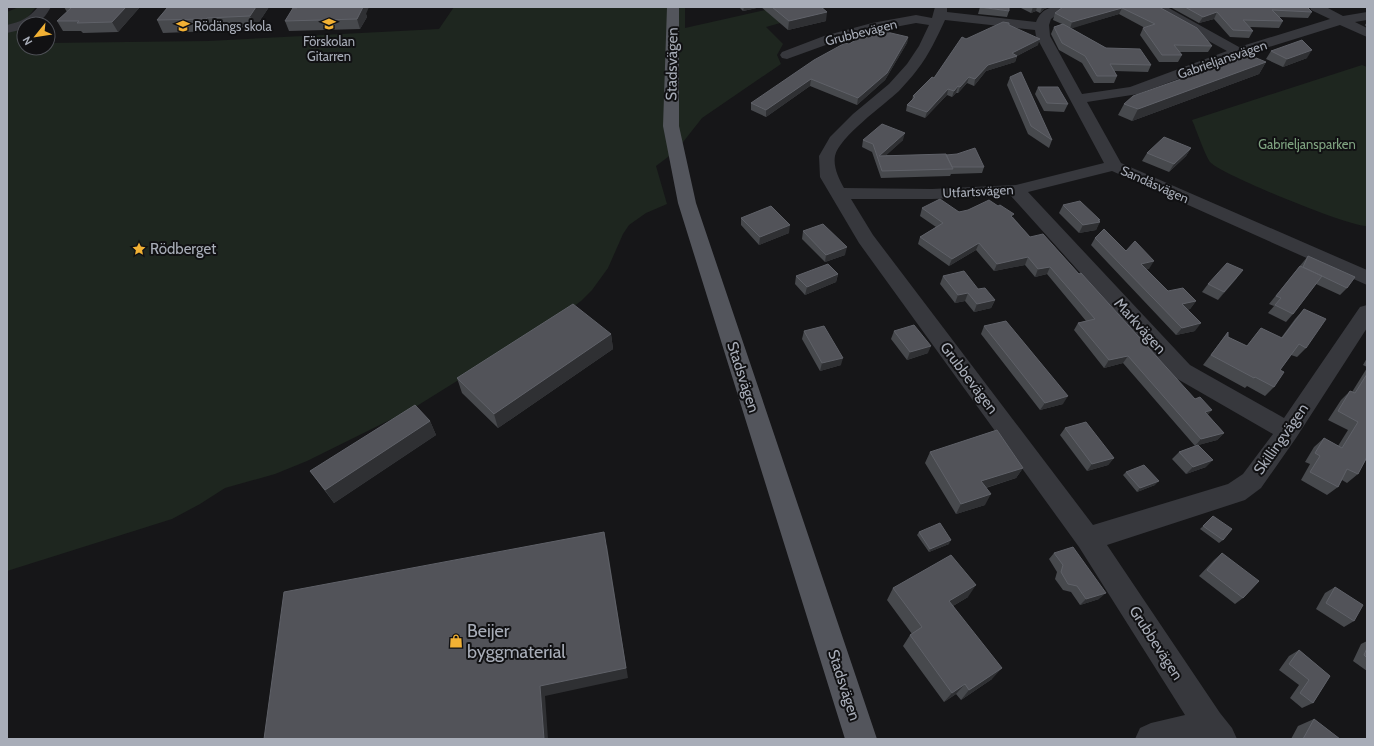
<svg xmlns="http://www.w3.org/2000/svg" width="1374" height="746" font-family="Cabin,sans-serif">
<rect width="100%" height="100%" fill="#161618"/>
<path fill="#1e261f" d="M19,7H36L27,18L7,27V12Z
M454,7H685V28L779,7H826L816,13L766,27L783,44L777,55L781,64L702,118L676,151L656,166L667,204L646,213L629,225L623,234L608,268L592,290L581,301L558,318L412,409L307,461L275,474L225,488L200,504L172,519L7,571V32L24,28V32L18,44H24V48H48V43L208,41L439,29Z
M1362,65L1367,67V226C1352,228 1220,174 1210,162C1205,155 1196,129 1192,120Z"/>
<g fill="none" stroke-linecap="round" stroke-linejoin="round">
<path fill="#37383d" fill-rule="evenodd" d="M38,7H51C43,20 40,24 24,24V29L7,33V25C20,22 29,18 38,7Z
M935,7H947V12L1036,22C1043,6 1052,7 1067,7L1051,19L1049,25L1050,36L1082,94L1130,87L1227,51L1152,10L1151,7H1167L1239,47L1330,19L1311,10L1310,7H1326L1343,16L1367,12V20L1355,22L1367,28V37L1340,25L1243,55L1138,94L1087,102L1121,163L1367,270V285L1112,171L1028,192L1190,365L1284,418L1360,307L1367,305V328L1296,438L1261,488L1245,500L1107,545L1220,713L1232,728L1237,739H1135L1140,728L1151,723L1185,715L1079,547L859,243L820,177L819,156L830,137L853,114L889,84L907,64L919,46L929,25L916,23L874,31L834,42L787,59L782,58L780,55L782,52L824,36L872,23L916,15L932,18ZM945,20L1035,30L1036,36L1104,163L1016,185L932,189L844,188C839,179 833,167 835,156C839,137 884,105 899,91C905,84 912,77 917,70C929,55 937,37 945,20ZM1011,196L1174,377L1273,434L1243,474L1228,484L1093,525L873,235L851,199H932Z"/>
<path fill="#53555c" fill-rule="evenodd" d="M667,7H679V126L696,203L877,739H845L678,203L663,126Z"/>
</g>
<path fill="#47494d" d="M64,7H140L118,32L83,33L81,31H63L57,21L67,12Z
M168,7H269L255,28L213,30L212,31L163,33L157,20Z
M739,7H821L826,21L788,30L761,7L743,11Z
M980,7L1009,11L1007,17L978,14Z
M1019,7H1050L1044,9L1040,13L1036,11L1031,13Z
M1063,7H1159L1212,46L1208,52H1179L1182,55L1178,62H1159L1140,35L1143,28H1145L1119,14L1071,28L1106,48L1151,65L1148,72L1114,71L1117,76L1114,83H1094L1082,63L1059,50L1051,34L1054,27L1062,24L1053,20L1055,13Z
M1170,7H1307L1312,12L1308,18L1279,17L1283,21L1279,28L1250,27L1253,31L1249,38L1230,37L1214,19L1199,23Z
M366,14L367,17L360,29L289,31L285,21Z
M1367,22V28L1365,25Z
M1009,25L1038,45L1017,56L1015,62L986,71L974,86L967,83L958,93H956L952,97L947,95L925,118L906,111L907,105L912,100L913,96L934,78L966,39Z
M908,37L907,43L885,80L857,105L810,86L766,117L751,110V103L849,44L864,39Z
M1271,51L1307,58L1283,67L1266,59Z
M1266,62L1259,74L1132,121L1118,115L1124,104Z
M1010,77L1052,140L1049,148L1028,134L1007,85Z
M1038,87L1068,104L1064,112L1044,111L1035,94Z
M863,140H903L886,155L984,167L982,173L951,174L950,176L881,178L872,152L862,147Z
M1191,148L1186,156L1169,172L1142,161L1147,153Z
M1063,205L1100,220L1096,230L1079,233L1059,213Z
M922,208L1013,217L1030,237L1208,415L1224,433L1217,440L1198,445L1206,467L1186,474L1172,459L1179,452L1195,446L1123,363L1104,368L1074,330L1078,323L1086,321L1047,274L1035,277L1025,265L994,271L976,250L949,266L918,244L920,237L936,227L920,216Z
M741,218L789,233L759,245L741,225Z
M803,231L845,255L825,262L802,239Z
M1095,238L1126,251L1149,269H1146L1168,291L1196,301L1190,309L1187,310L1195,331L1176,335L1091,245Z
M1308,256L1347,288L1340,295L1316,284L1293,314L1286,322L1268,313L1274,306L1269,304Z
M838,274L836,282L805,295L795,284L796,276Z
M943,276L978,289L995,300L991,308L974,312L965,301L955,303L940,284Z
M1237,278L1218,300L1202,292L1208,284Z
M1304,309L1306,348L1297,357L1291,355L1280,370L1274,387L1265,396L1247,386L1245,388L1203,365L1228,332V337L1247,346L1261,328L1281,338L1295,319Z
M984,326L1063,404L1040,410L981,334Z
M804,331L841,365L820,371L802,339Z
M894,331L928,353L907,360L891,339Z
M611,334L613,349L498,428L462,393L457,378Z
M1367,358V367L1363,365Z
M1367,368V457L1358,474L1347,483L1342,480L1338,487L1327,495L1301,480L1310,464L1305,462L1314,447L1324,438L1338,446L1348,430L1328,420L1341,400L1350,391L1352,392Z
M430,421L436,435L334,503L310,471Z
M1065,428L1114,458L1108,465L1087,471L1060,435Z
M930,452L1023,468L1016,478L986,488L985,505L956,514L925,463Z
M1126,472L1155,485L1137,492L1123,475Z
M1213,516L1223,540L1219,543L1200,529Z
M919,532L949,544L929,552L917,535Z
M1054,553L1099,599L1080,605L1071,592L1063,590L1055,579L1057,572L1049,559Z
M1222,553L1243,598L1235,604L1199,576L1214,560Z
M1335,587L1354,621L1344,627L1316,609L1325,593Z
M893,588L968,597L953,606L992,679L961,700L956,694L944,702L903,646L910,635L912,634L887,600Z
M1367,641V671L1353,661L1361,644Z
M1299,650L1330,676L1313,703L1302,708L1290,698L1299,685L1279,670L1289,656Z
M1314,719L1340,739H1291L1298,726Z"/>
<path fill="#2f3033" d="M126,7H140L118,32L112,22Z
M256,7H269L255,28L250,16Z
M361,7H369L366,14L367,17L360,29L357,19Z
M744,7H761L743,11Z
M1033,7H1037L1036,11L1031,13Z
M1042,7H1050L1044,9L1040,13Z
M1122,8L1119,14L1070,29L1072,22Z
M827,12L826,21L788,30L789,21Z
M1217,12L1214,19L1199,23L1203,17Z
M207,18L213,30L212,31L206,19Z
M908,37L907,43L885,80L857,105L858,98Z
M1040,39L1038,45L1015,57L1017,56L1015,62L986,71L974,86L975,79L988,65Z
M1312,50L1307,58L1283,67L1287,59Z
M1266,62L1259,74L1132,121L1138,109Z
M969,77L967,83L958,93L960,87Z
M811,79L810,86L766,117V110Z
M958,86L956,93L952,97L954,91Z
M948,89L947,95L925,118L927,112Z
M905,133L903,140L879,162V156Z
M1191,148L1186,156L1169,172L1174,164Z
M1098,220H1100L1098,222H1100L1096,230L1079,233L1083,225Z
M790,225L789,233L759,245L760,237Z
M979,243L976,250L949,266L952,259Z
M847,247L845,255L825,262L826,255Z
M1028,257L1025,265L994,271L997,264Z
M1154,261L1149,269L1136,272L1141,264Z
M1050,267L1047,274L1035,277L1038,269Z
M1243,270L1237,278L1218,300L1224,292Z
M838,274L836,282L805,295L807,287Z
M968,293L965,301L955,303L958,295Z
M995,300L991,308L974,312L977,304Z
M1196,301L1190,309L1176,312L1182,304Z
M1201,323L1195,331L1176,335L1182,328Z
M611,334L613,349L498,428L494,414Z
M931,346L928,353L907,360L910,352Z
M1128,356L1123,363L1104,368L1109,360Z
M843,358L841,365L820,371L822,363Z
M1068,396L1063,404L1040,410L1045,403Z
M1212,410L1206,417L1205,412Z
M430,421L436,435L334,503L325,490Z
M1224,433L1217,440L1195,446L1201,439Z
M1114,458L1108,465L1087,471L1092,464Z
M1213,460L1206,467L1186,474L1193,467Z
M1023,468L1016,478L975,491L981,481Z
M1159,481L1155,485L1137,492L1140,488Z
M991,494L985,505L956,514L961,504Z
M951,540L949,544L929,552L930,549Z
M607,545L628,678L545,696L548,739H544L540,686Z
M976,585L968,597L941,613L949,601Z
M1106,593L1099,599L1080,605L1086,599Z
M1002,668L992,679L961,700L969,690Z
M965,684L956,694L944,702L952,693Z"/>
<path fill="#525359" stroke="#5f6168" d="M72,7H126L112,22L77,23L79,21H57Z
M168,7H256L250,16L207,18L206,19L157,20Z
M297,7H363L357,19L285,21L293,8H297Z
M772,7H821L827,12L789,21Z
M980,7H1009V11Z
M1063,7H1159L1197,28L1212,46L1174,45L1182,55H1162L1143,28L1155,24L1122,8L1072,22L1055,13Z
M1185,7H1307L1312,12L1272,10L1283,21L1243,20L1253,31L1233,30L1217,12L1203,17Z
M1003,22L1009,23V25L1040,39L1012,53L1017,56L988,65L975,79L969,77L960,87L958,86L954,91L948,89L927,112L907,105L915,97L913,96L932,77L934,78L962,37L966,39Z
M1063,24L1106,48L1140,49L1151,65L1110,64L1117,76H1097L1085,56L1062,43L1054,27Z
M878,30L908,37L887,73L858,98L811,79L766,110L751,103L814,60L845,43L849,44L861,37L864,39Z
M1302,40L1312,50L1287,59L1271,51Z
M1249,55L1266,62L1138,109L1124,104L1133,96Z
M1021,72L1052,140L1031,126L1010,77Z
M1038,87H1058L1068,104L1047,103Z
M882,124L905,133L879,156L946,154L953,169L882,171L873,144L863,140Z
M1164,137L1191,148L1174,164L1147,153Z
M975,148L984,167H952L946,155L957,154Z
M940,199L959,212L968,210L989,200L998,206L1000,205L1014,214L1011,216L1030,237L1043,234L1079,274L1081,273L1195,399L1200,397L1212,410L1205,412L1224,433L1201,439L1128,356L1109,360L1078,323L1095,319L1050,267L1038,269L1028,257L997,264L979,243L952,259L920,237L943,223L922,208Z
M1080,201L1100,220H1098L1100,222L1083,225L1063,205Z
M771,206L790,225L760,237L741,218Z
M823,224L847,247L826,255L803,231Z
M1104,229L1126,251L1135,241L1154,261L1141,264L1168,291L1183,288L1196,301L1182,304L1201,323L1182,328L1095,238Z
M1308,256L1355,277L1347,288L1303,267Z
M1227,263L1243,270L1224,292L1208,284Z
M828,264L838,274L807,287L796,276Z
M1300,266L1322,276L1293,314L1275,305L1281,298L1276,296Z
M964,271L978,289L985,288L995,300L977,304L968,293L958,295L943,276Z
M573,304L611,334L494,414L457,378Z
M1304,309L1326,319L1306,348L1299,344L1280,370L1284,372L1274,387L1255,377L1254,378L1211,355L1228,332V337L1247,346L1261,328L1282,338Z
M1006,321L1068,396L1045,403L984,326Z
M914,325L931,346L910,352L894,331Z
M824,326L843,358L822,363L804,331Z
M1367,374V457L1358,474L1347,469L1338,487L1310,472L1320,456L1315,453L1324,438L1342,448L1358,422L1338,411L1350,391L1355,393Z
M415,405L430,421L325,490L310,471Z
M1086,422L1114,458L1092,464L1065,428Z
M997,430L1023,468L981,481L991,494L961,504L930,452Z
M1198,445L1213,460L1193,467L1179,452Z
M1144,465L1159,481L1140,488L1126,472Z
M1213,516L1232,529L1223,540L1203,526Z
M940,523L951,540L930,549L919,532Z
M604,532L626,668L540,686L544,739H264L284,592Z
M1073,547L1106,593L1086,599L1077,586L1068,584L1061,572L1063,565L1054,553Z
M1222,553L1259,581L1243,598L1207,570Z
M951,555L976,585L949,601L1002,668L969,690L965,684L952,693L910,635L922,627L893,588Z
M1335,587L1363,605L1354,621L1326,603Z
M1367,648V658L1364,655Z
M1299,650L1330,676L1313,703L1300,693L1309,680L1289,664Z
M1314,719L1340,739H1303Z"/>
<defs>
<g id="school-bare" transform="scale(1.08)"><path d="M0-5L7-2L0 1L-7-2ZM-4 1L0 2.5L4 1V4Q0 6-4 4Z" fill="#f2b134" stroke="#111113" stroke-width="2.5" paint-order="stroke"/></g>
<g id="sight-bare" transform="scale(1.08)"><path d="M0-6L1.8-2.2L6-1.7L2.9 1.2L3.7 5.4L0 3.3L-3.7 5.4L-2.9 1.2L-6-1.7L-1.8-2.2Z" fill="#f2b134" stroke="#111113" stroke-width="2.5" paint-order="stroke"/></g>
<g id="shop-bare" transform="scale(1.08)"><path d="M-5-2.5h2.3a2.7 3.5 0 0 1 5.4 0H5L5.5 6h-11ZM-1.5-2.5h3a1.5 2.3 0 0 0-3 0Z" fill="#f2b134" stroke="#111113" stroke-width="2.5" paint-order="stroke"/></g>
</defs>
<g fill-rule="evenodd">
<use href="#school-bare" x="329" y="24"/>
<use href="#school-bare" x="183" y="26"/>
<use href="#sight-bare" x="139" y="249"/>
<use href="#shop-bare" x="456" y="641"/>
</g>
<g text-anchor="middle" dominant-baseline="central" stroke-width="4" stroke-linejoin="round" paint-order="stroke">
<g font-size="13" fill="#a8adb8" stroke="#111113" text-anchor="start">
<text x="194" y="26">Rödängs skola</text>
<text x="329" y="41" text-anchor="middle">Förskolan<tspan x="329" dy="15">Gitarren</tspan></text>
</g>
<g font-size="13" fill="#a8adb8" stroke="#111113">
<text transform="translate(861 32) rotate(-14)">Grubbevägen</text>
<text transform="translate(1222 59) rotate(-19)">Gabrieljansvägen</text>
<text transform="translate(1155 184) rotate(24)">Sandåsvägen</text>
<text transform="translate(978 191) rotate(-3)">Utfartsvägen</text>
</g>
<g font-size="13" fill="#7fa381" stroke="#111113">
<text x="1307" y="144">Gabrieljansparken</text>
</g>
<g font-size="15" fill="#a8adb8" stroke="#111113">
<text transform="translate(672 64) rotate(-89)">Stadsvägen</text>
<text transform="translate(1140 326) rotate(48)">Markvägen</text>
<text transform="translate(743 377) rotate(72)">Stadsvägen</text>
<text transform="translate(969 378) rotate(53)">Grubbevägen</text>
<text transform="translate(1281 439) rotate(-55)">Skillingvägen</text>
<text transform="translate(1156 643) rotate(57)">Grubbevägen</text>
<text transform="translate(844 685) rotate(72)">Stadsvägen</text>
</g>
<g font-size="15" fill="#a8adb8" stroke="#111113" text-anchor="start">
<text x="150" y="249">Rödberget</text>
</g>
<g font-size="18" fill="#a8adb8" stroke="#111113" text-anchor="start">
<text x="467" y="631">Beijer<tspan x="467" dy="21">byggmaterial</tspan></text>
</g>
</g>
<rect width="1374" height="746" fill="none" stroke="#a8adb8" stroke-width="16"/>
<g transform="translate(36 36) rotate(240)"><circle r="19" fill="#111113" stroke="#4d4f55"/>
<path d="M0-3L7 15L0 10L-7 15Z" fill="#f2b134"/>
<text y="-6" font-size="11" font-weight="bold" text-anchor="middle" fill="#a8adb8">N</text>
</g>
</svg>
